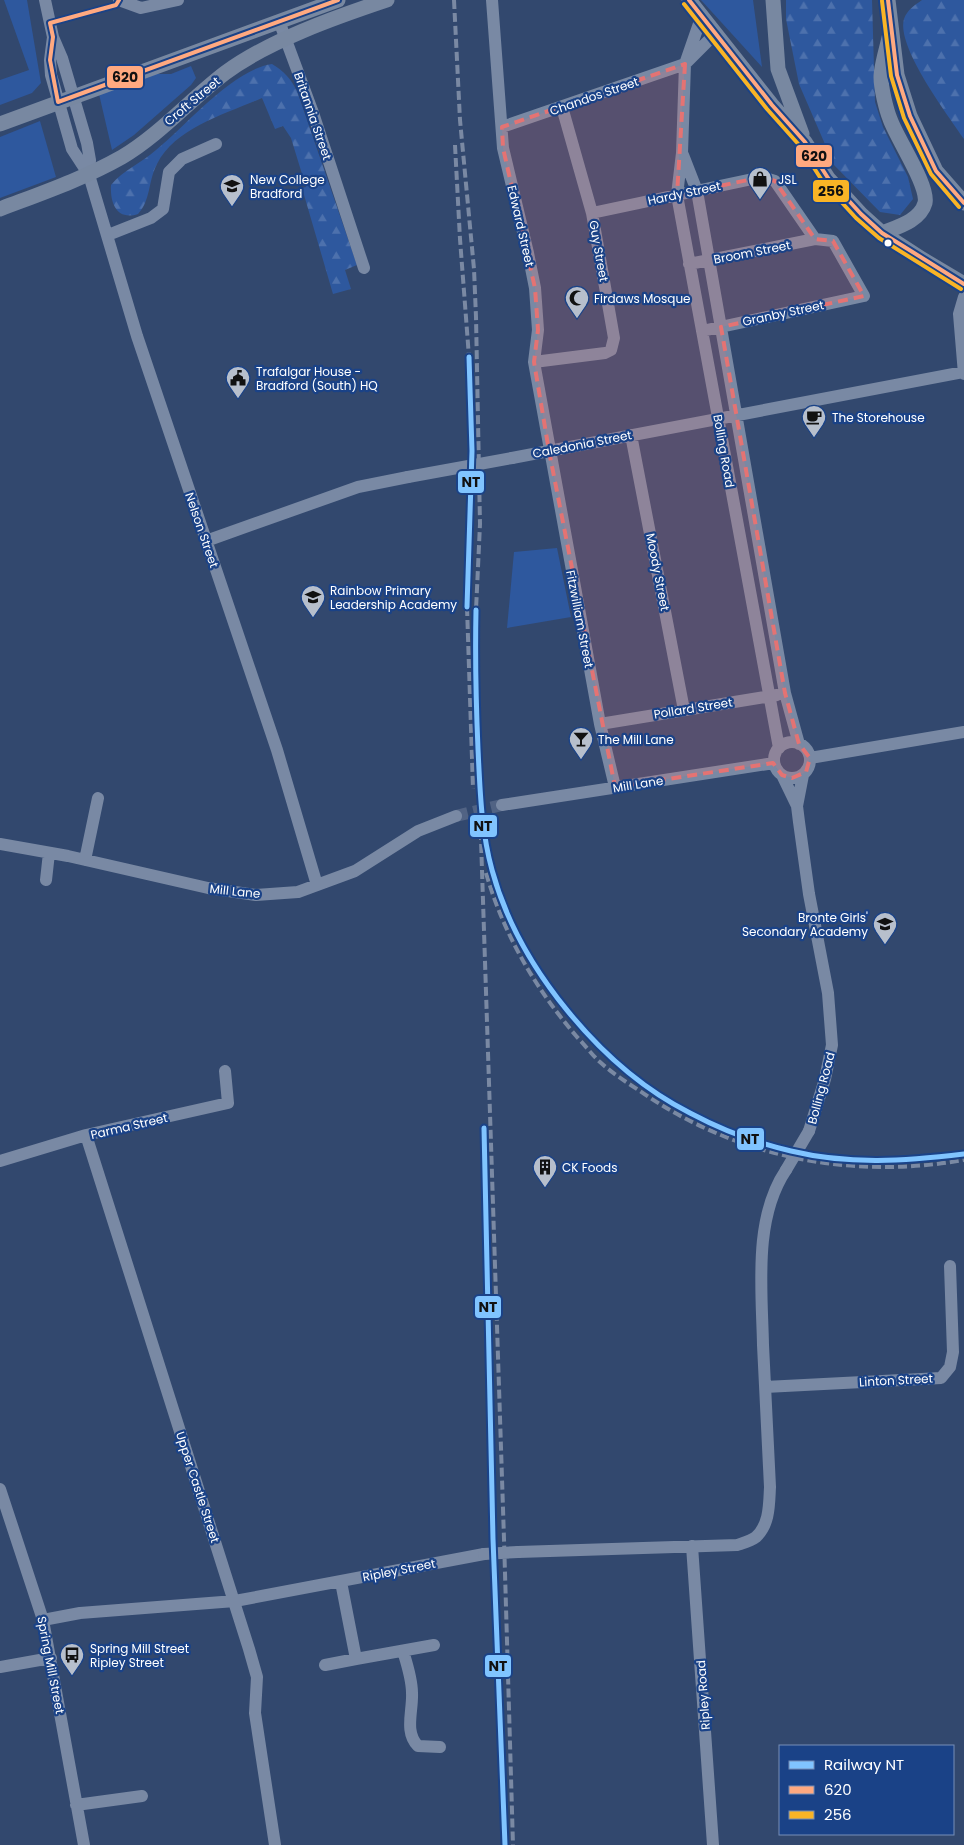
<svg xmlns="http://www.w3.org/2000/svg" width="964" height="1845" font-family="Poppins,sans-serif">
<defs>
<pattern id="forest-firs" width="22" height="20" patternUnits="userSpaceOnUse" patternTransform="scale(1.25)"><rect width="22" height="20" fill="#2e589e"/><path d="M5 1l3.5 6h-7zM16 11l3.5 6h-7z" fill="#4d71ad"/></pattern>
</defs>
<rect width="100%" height="100%" fill="#32486e"/>
<path fill="#2e589e" d="M4,0H27L41,83L32,93L0,105V80L29,70Z
M701,0H753L762,67Z
M191,66L196,78L191,85L134,135L112,150L99,94L152,74H171Z
M40,121L56,177L0,198V137Z
M557,548L571,617L507,628L514,552Z"/>
<path fill="url(#forest-firs)" d="M786,0H872L875,102L883,127L908,177L913,199L900,215L880,212L834,165L799,84L786,19Z
M922,0H964V139C948,115 896,47 904,19C907,10 915,5 922,0Z
M272,64C284,71 291,79 297,91L357,265L345,270L351,289L333,294L302,188L306,187L291,138L283,126L275,129L262,98C226,114 176,127 157,164C148,181 151,200 138,214C116,221 110,202 111,185C123,170 142,163 156,150C188,124 232,70 272,64Z"/>
<g fill="none" stroke-linecap="round" stroke-linejoin="round">
<path stroke="#516384" stroke-width="12" stroke-dasharray="12 6" stroke-linecap="butt" d="M456,816L502,805"/>
<path stroke="#7989a4" stroke-width="12" d="M45,0L53,37L62,58L87,143L90,160L89,175
M119,0L141,8L178,0
M492,0L503,148L528,253L535,288L538,330L534,362L600,724L615,787
M702,15L685,64L682,153L677,195L779,748
M279,21L312,110L364,268
M53,37L50,60L51,75L72,149L89,175L137,336L277,750L317,885
M502,127L685,64L716,33
M683,155L697,191L785,693L799,744
M592,213L762,177L775,181L815,239L833,241L864,296L702,331
M108,235L151,218L163,209L169,172L182,159L216,144
M689,264L815,239
M964,297L959,314L964,374
M534,362L605,353L611,350L614,338L592,213L562,107
M631,435L684,710
M512,458L964,372
M206,541L358,487L408,477
M600,724L777,695
M774 760a18 18 0 1 1 36 0a18 18 0 1 1-36 0Z
M810,758L964,732
M782,775L797,806
M803,775L797,806L799,822L809,894L828,993L832,1045L825,1079L809,1131
M502,805L774,763
M0,844L68,856L208,888L256,895L298,892L355,871L418,831L456,816
M85,860L98,798
M46,880L49,853
M86,1135L249,1649L257,1677L255,1713L275,1845
M0,1161L86,1135L228,1103L225,1071
M765,1387L941,1378L950,1367L953,1352L950,1266
M0,1489L43,1620L84,1845
M692,1546L713,1845
M518,1552L737,1545C743,1543 751,1541 756,1537C770,1524 769,1504 770,1487C768,1439 765,1392 763,1345C762,1290 753,1219 786,1170
M341,1582L356,1659L434,1645
M43,1620L80,1613L235,1601L484,1554
M403,1651C407,1664 412,1679 412,1693C413,1711 404,1732 418,1746L440,1747
M325,1665L356,1659
M0,1667L51,1658
M76,1805L142,1796"/>
<path stroke="#7888a1" stroke-width="15" d="M689,0L772,105L805,142L828,178L861,214L882,233L922,259L964,284
M773,0L778,69L802,134
M888,0L897,75L910,116L936,171L964,203
M0,124L338,0
M0,209C42,193 83,179 122,157C158,136 191,99 225,73C268,41 336,17 387,0
M882,233C897,227 920,221 925,203C929,186 897,139 890,119C886,109 881,88 881,77C881,64 889,42 891,28"/>
<path stroke="#7a89a3" stroke-width="4" stroke-dasharray="9 4" stroke-linecap="butt" d="M454,0L460,120L474,269L476,317L480,524L476,610
M455,145L460,239L469,357
M467,607L473,789
M479,779L504,1539L513,1845
M486,873C504,935 535,988 577,1037C585,1045 592,1055 600,1062C612,1073 626,1082 640,1091C735,1157 850,1180 964,1160"/>
<path stroke="#7989a4" stroke-width="12" d="M408,477L512,458
M786,1170L809,1131
M484,1554L518,1552"/>
<g stroke="#1a4287" stroke-width="8">
<path id="bus-1" d="M119,0L116,5L50,23L53,37L50,60L58,102L338,0
M689,0L772,105L805,142L828,178L861,214L882,233L964,284
M888,0L897,75L910,116L936,171L964,203"/>
</g>
<g stroke="#1a4287" stroke-width="8">
<path id="bus-2" d="M882,1L891,76L904,118L931,174L959,207
M684,4L767,109L800,146L823,182L856,218L879,238L961,289"/>
</g>
<use href="#bus-1" stroke="#ffa980" stroke-width="4"/>
<use href="#bus-2" stroke="#f9b426" stroke-width="4"/>
<g stroke="#1a4287" stroke-width="9">
<path id="rail-1" d="M467,607L472,451L469,357
M476,610C475,656 476,703 478,749C480,789 481,830 492,870C518,966 601,1068 690,1113C722,1130 756,1143 791,1151C849,1165 906,1161 964,1154
M484,1128L493,1539L505,1845"/>
</g>
<use href="#rail-1" stroke="#80c4ff" stroke-width="5"/>
</g>
<path fill="#e47373" fill-opacity="0.2" stroke="#e47373" stroke-width="4" stroke-dasharray="10 6" stroke-linejoin="round" d="M685,64L677,195L762,177L775,181L815,239L833,241L864,296L721,327L785,693L799,744L810,758L806,772L792,778L782,775L773,763L615,787L549,451L534,362L538,330L535,288L503,148L502,127Z"/>
<defs>
<g id="shop-pin" transform="scale(1.25)"><path d="M0 17L-7.5 6A9.5 9.5 0 1 1 7.5 6Z" fill="#b7bfcc" stroke="#1a4287"/><path d="M-5-2.5h2.3a2.7 3.5 0 0 1 5.4 0H5L5.5 6h-11ZM-1.5-2.5h3a1.5 2.3 0 0 0-3 0Z" fill="#111"/></g>
<g id="university-pin" transform="scale(1.25)"><path d="M0 17L-7.5 6A9.5 9.5 0 1 1 7.5 6Z" fill="#b7bfcc" stroke="#1a4287"/><path d="M0-5L7-2L0 1L-7-2ZM-4 1L0 2.5L4 1V4Q0 6-4 4Z" fill="#111"/></g>
<g id="mosque-pin" transform="scale(1.25)"><path d="M0 17L-7.5 6A9.5 9.5 0 1 1 7.5 6Z" fill="#b7bfcc" stroke="#1a4287"/><path d="M3.5-4.9A6 6 0 1 0 3.5 4.9A5 5 0 1 1 3.5-4.9Z" fill="#111"/></g>
<g id="civic-pin" transform="scale(1.25)"><path d="M0 17L-7.5 6A9.5 9.5 0 1 1 7.5 6Z" fill="#b7bfcc" stroke="#1a4287"/><path d="M-.6-6.5H3V-4.5H.6V-3L4-1V1h2V6H-6V1h2V-1L-.6-3ZM-1.2 2.5V6h2.4V2.5Z" fill="#111"/></g>
<g id="cafe-pin" transform="scale(1.25)"><path d="M0 17L-7.5 6A9.5 9.5 0 1 1 7.5 6Z" fill="#b7bfcc" stroke="#1a4287"/><path d="M-5.5-4.5H6V0H3Q3 3.5 0 3.5H-2.5Q-5.5 3.5-5.5 0ZM3-3.2v2h1.7v-2ZM-6 4.5H4V6H-6Z" fill="#111"/></g>
<g id="school-pin" transform="scale(1.25)"><path d="M0 17L-7.5 6A9.5 9.5 0 1 1 7.5 6Z" fill="#b7bfcc" stroke="#1a4287"/><path d="M0-5L7-2L0 1L-7-2ZM-4 1L0 2.5L4 1V4Q0 6-4 4Z" fill="#111"/></g>
<g id="bar-pin" transform="scale(1.25)"><path d="M0 17L-7.5 6A9.5 9.5 0 1 1 7.5 6Z" fill="#b7bfcc" stroke="#1a4287"/><path d="M-6-5H6L.8 .8V4.5H3.5V6h-7V4.5H-.8V.8Z" fill="#111"/></g>
<g id="building-pin" transform="scale(1.25)"><path d="M0 17L-7.5 6A9.5 9.5 0 1 1 7.5 6Z" fill="#b7bfcc" stroke="#1a4287"/><path d="M-4-6H4V6H1V3H-1V6H-4ZM-2.5-4.3h1.7v1.8h-1.7ZM.8-4.3h1.7v1.8H.8ZM-2.5-1h1.7V.8h-1.7ZM.8-1h1.7V.8H.8Z" fill="#111"/></g>
<g id="bus-pin" transform="scale(1.25)"><path d="M0 17L-7.5 6A9.5 9.5 0 1 1 7.5 6Z" fill="#b7bfcc" stroke="#1a4287"/><path d="M-5-6H5V4H4V6H2V4H-2V6H-4V4H-5ZM-3.5-4V0h7V-4ZM-3.5 1.2v1.5H-2V1.2ZM2 1.2v1.5H3.5V1.2Z" fill="#111"/></g>
</defs>
<g fill-rule="evenodd">
<use href="#shop-pin" x="760" y="179"/>
<use href="#university-pin" x="232" y="186"/>
<use href="#mosque-pin" x="577" y="298"/>
<use href="#civic-pin" x="238" y="378"/>
<use href="#cafe-pin" x="814" y="417"/>
<use href="#school-pin" x="313" y="597"/>
<use href="#bar-pin" x="581" y="739"/>
<use href="#school-pin" x="885" y="924"/>
<use href="#building-pin" x="545" y="1167"/>
<use href="#bus-pin" x="72" y="1655"/>
</g>
<circle fill="#fff" stroke="#1a4287" stroke-width="2" cx="888" cy="243" r="4.5"/>
<g text-anchor="middle" dominant-baseline="central" stroke-width="4.5" stroke-linejoin="round" paint-order="stroke">
<g font-size="12" fill="#fff" stroke="#1a4287">
<text transform="translate(594 96) rotate(-19)">Chandos Street</text>
<text transform="translate(192 101) rotate(-40)">Croft Street</text>
<text transform="translate(313 116) rotate(71)">Britannia Street</text>
<text transform="translate(684 193) rotate(-12)">Hardy Street</text>
<text transform="translate(521 226) rotate(77)">Edward Street</text>
<text transform="translate(599 251) rotate(80)">Guy Street</text>
<text transform="translate(752 252) rotate(-11)">Broom Street</text>
<text transform="translate(783 313) rotate(-12)">Granby Street</text>
<text transform="translate(582 444) rotate(-11)">Caledonia Street</text>
<text transform="translate(724 451) rotate(80)">Bolling Road</text>
<text transform="translate(202 530) rotate(71)">Nelson Street</text>
<text transform="translate(658 572) rotate(79)">Moody Street</text>
<text transform="translate(580 619) rotate(79)">Fitzwilliam Street</text>
<text transform="translate(693 708) rotate(-9)">Pollard Street</text>
<text transform="translate(638 784) rotate(-9)">Mill Lane</text>
<text transform="translate(235 891) rotate(6)">Mill Lane</text>
<text transform="translate(821 1088) rotate(-75)">Bolling Road</text>
<text transform="translate(129 1126) rotate(-13)">Parma Street</text>
<text transform="translate(896 1380) rotate(-3)">Linton Street</text>
<text transform="translate(198 1487) rotate(72)">Upper Castle Street</text>
<text transform="translate(399 1570) rotate(-11)">Ripley Street</text>
<text transform="translate(51 1665) rotate(79)">Spring Mill Street</text>
<text transform="translate(703 1695) rotate(-94)">Ripley Road</text>
</g>
<g font-size="12" fill="#fff" stroke="#1a4287" text-anchor="start">
<text x="250" y="179">New College<tspan x="250" dy="14">Bradford</tspan></text>
<text x="778" y="179">JSL</text>
<text x="594" y="298">Firdaws Mosque</text>
<text x="256" y="371">Trafalgar House -<tspan x="256" dy="14">Bradford (South) HQ</tspan></text>
<text x="832" y="417">The Storehouse</text>
<text x="330" y="590">Rainbow Primary<tspan x="330" dy="14">Leadership Academy</tspan></text>
<text x="598" y="739">The Mill Lane</text>
<text x="868" y="917" text-anchor="end">Bronte Girls'<tspan x="868" dy="14">Secondary Academy</tspan></text>
<text x="562" y="1167">CK Foods</text>
<text x="90" y="1648">Spring Mill Street<tspan x="90" dy="14">Ripley Street</tspan></text>
</g>
</g>
<g stroke="#1a4287" stroke-width="2">
<rect x="106" y="65" width="38" height="24" rx="5" fill="#ffa980"/>
<rect x="795" y="144" width="38" height="24" rx="5" fill="#ffa980"/>
<rect x="812" y="179" width="38" height="24" rx="5" fill="#f9b426"/>
<rect x="457" y="470" width="28" height="24" rx="5" fill="#80c4ff"/>
<rect x="469" y="814" width="29" height="24" rx="5" fill="#80c4ff"/>
<rect x="736" y="1127" width="29" height="24" rx="5" fill="#80c4ff"/>
<rect x="474" y="1295" width="28" height="24" rx="5" fill="#80c4ff"/>
<rect x="484" y="1654" width="28" height="24" rx="5" fill="#80c4ff"/>
</g>
<g font-size="14" text-anchor="middle" font-weight="bold" fill="#111">
<text x="125" y="82">620</text>
<text x="814" y="161">620</text>
<text x="831" y="196">256</text>
<text x="471" y="487">NT</text>
<text x="483" y="831">NT</text>
<text x="750" y="1144">NT</text>
<text x="488" y="1312">NT</text>
<text x="498" y="1671">NT</text>
</g>
<rect x="779" y="1745" width="175" height="90" fill="#1a4287" stroke="#768eb7"/>
<rect x="789" y="1761" width="25" height="8" fill="#80c4ff" stroke="#768eb7"/>
<text x="824" y="1770" font-size="15" fill="#ffffff">Railway NT</text>
<rect x="789" y="1786" width="25" height="8" fill="#ffa980" stroke="#768eb7"/>
<text x="824" y="1795" font-size="15" fill="#ffffff">620</text>
<rect x="789" y="1811" width="25" height="8" fill="#f9b426" stroke="#768eb7"/>
<text x="824" y="1820" font-size="15" fill="#ffffff">256</text>
</svg>
